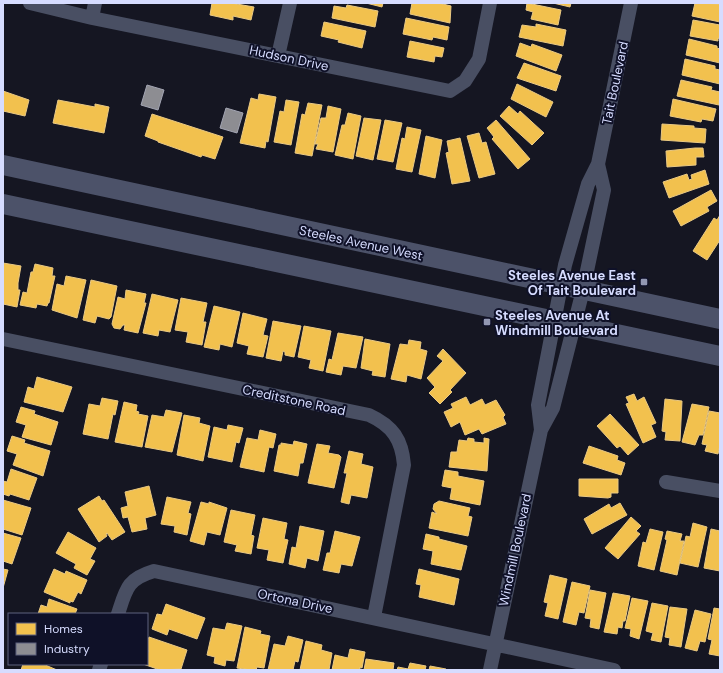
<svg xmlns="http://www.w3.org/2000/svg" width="723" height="673" font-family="'DM Sans',sans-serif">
<rect width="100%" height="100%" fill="#151622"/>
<path fill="#f2c14e" stroke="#eac983" d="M212,3H231L254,7L251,20L233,16V20L210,15Z
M366,3H383L382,7Z
M412,3H439L451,6L450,23L410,14Z
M527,3L561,10L558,25L531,19L533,12L526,10Z
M553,3H571L570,7Z
M695,3L720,4V22L692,16Z
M347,5L378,11L375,27L332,18L334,6L346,8Z
M406,18L449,27L447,40L433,37L432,40L403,34Z
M693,20L720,25V39L718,38V41L690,36Z
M324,22L366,31L362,48L338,42L339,40L321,36Z
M536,24L566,30L563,46L519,37L522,25L536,27Z
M689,39L717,46V48L720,49V63L686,55Z
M410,41L444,48L442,57L435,56L434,62L407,57Z
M520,43L531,47L532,44L562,55L556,71L516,56Z
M685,59L715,66V69L720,70V84L682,75Z
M524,63L561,76L556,91L517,78Z
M681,80L712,87L711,90L720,92L719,105L677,96Z
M517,84L553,102L546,117L511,99Z
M3,91L29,100L25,116L3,111Z
M259,94L276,97L268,142L266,141L265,148L240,143L251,98L258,100Z
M673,99L716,109L713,121L702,119L701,122L670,116Z
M58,100L95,107V104L109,107L104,133L53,123Z
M286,100L299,102L291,145L274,142L280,111L284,112Z
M308,103L322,105L312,156L295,153L302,114L305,115Z
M328,106L341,109L333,152L316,149L318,144H315L321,118H326Z
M509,106L518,114L520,111L544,133L532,145L500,116Z
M348,113L361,116L353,159L335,155L342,125H345Z
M152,114L223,137L215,159L202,155L201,157L158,142V141L145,136Z
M364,118L381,120L373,160L356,156Z
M385,120L402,123L393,162L377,159Z
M496,120L530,159L518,169L492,139L494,137L487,128Z
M662,124L694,126V128L706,129L705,143L661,140Z
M407,127L421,130L412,172L396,169L402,138L405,139Z
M479,133L482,143L486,142L495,174L479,178L467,136Z
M426,136L442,140L435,178L419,174Z
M460,138L470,181L452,184L446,153L449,152L447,141Z
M695,148H703L704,157H696V165L667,167L666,151Z
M705,170L709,184L669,198L663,182L687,174L689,180L692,179L691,175Z
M711,190L717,201L707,207L709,211L681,226L673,211Z
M720,215V240L707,260L693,251L714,218L717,220Z
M3,263L21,266L18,283V290H20L17,307L3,304Z
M35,264L53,268L52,276H55L49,303H48L47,306L37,304L36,308L20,305L23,292L27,293L31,272H33Z
M66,276L86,280L77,318L52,310L57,284L64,286Z
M91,280L117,286L111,317L109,319L97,316L95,323L83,320Z
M126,290L146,294L144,303H146L138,333L124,330L125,325H123L120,329L114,328L112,324L118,297L125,299Z
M152,294L178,300L170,332L159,330L158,336L143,333Z
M181,298L207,303L203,322H206L202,345L186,342L188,332L175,330Z
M214,306L240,312L232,347L220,344L219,350L204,347Z
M243,313L267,319L263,335L268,336L263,357L247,354L249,346L237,343Z
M273,321L301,326L294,357L285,355V352L283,351L281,361L266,358Z
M304,326L331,331L323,371L309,368L311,360L298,357Z
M338,333L363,337L356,368L343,366L341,375L326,372L329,359L332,360Z
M365,339L390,344L385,377L372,375L373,371L361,368Z
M409,340L421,342L420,349L427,351L421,379L407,375L406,382L391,379L400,344L408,345Z
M443,349L466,373L450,390L452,392L440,404L429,393L435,387L427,378L443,361L437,356Z
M37,377L72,387L63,412L24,402L28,387L34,389Z
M634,394L637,401L644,397L656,423L651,425L656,437L643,443L626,404L629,403L626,397Z
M466,397L470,405L482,399L485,405L496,400L505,415L503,417L506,424L482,434L479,429L465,435L460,422L451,427L444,412L453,408L451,404Z
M102,398L118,401L115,415L113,414L108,439L83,434L89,404L100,406Z
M665,399L682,401L680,441L665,440L666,432L662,431Z
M124,402L137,405L136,411L139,412L138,414L148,416L142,447L115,442Z
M692,404L709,407L703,435H699L695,445L682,442Z
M21,407L35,411L34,414L58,422L51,445L22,437L26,425L16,422Z
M166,410L182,413L172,452L145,447L152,415L164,417Z
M709,411L720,413V445L718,454L705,451L707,445L702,444Z
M610,414L639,445L628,455L620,446L617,448L597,426Z
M184,415L200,418L199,423L210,426L203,461L177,455Z
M228,425L243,428L239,443L236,442L232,462L208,457L214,427L227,430Z
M260,430L276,434L273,448L269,447L264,472L240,467L247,438L258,440Z
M12,436L25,440L24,443L50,451L43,476L13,465L17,454L7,451Z
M468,438L474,439V442L484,443V438L489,439L487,471L449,467L451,452H457L459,440L467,441Z
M294,441L307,444L303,463H300L298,476L274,471L279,445H281V443L293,445Z
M317,444L330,446L328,453L339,455L341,457L334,488L308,483Z
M589,446L618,456L617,460L625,463L621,475L583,463Z
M349,451L363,454L361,464L373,467L367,498L351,495L349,504L341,502L347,473H344Z
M11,469L37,478L29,500L10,494L9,496L3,494V481L7,482Z
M445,470L458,472V476L484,481L480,505L450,499L452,488L442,486Z
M579,479H618V493H611V497L608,498L579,496Z
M149,486L156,515L145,518L147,529L132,532L128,517L123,518L121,508L128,506L125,492Z
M99,496L102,501L104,500L125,532L112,540L107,533L106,534L107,536L99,542L78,509Z
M167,497L191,502L188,513L191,514L187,535L174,532L175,526L161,524Z
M3,500L31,508L22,535L3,529Z
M439,501L470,508L468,516L472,517L468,536L429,528L432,512L437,514L433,509L434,504Z
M201,502L209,504V502L227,508L220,535L207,532L204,545L190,541Z
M620,503L627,515L592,534L584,519L609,504L611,508Z
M231,510L255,515L251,535L254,536L251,554L235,551L237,545L224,542Z
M631,517L641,526L636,531L640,534L618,559L605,548Z
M263,518L287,523L284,539L288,540L283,563L267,560L269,550L257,548Z
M693,523L707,527L698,567L680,563L686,536L690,537Z
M300,526L324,531L318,561L307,558L305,568L289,564L292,547L296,548Z
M650,529L663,532L654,570L638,566L643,542L646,543Z
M711,529L720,531V571L704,568Z
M335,531L360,537L352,566L341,564L339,573L323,570L327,553H330Z
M667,531L682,534L680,541H684L677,575L660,571L667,540L665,539Z
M68,532L96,548L90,559L95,561L87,575L74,568L76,564L56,553Z
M3,533L21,538L12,564L3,561Z
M426,534L439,537V539L467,546L461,570L431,564L433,551L423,549Z
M3,569L8,570L3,588Z
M54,569L65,574L66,571L87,580L81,594L78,592L73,602L70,601V603L44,592Z
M419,569L459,579L454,605L419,597L421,585L416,584Z
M550,575L567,579L558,619L545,616L548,603L544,602Z
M572,582L590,586L584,613L579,612L576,625L563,622Z
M590,590L606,593L599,629L590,627L591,619L585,618Z
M613,593L630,596L625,621H623L622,628L618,627L617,634L604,632Z
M632,598L648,601L639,639L630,636L631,629L625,628Z
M49,599L77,609L75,614H38L41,605L47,607Z
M652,603L668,606L661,642L651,640L653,633L646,631Z
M166,604L205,618L197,639L169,629L167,635L152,629L157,614L162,615Z
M670,607L687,609L681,647L669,645L670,638L665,637Z
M714,608L720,609V656L709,654L712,640L708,639Z
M695,610L711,614L705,642L700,641L697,651L685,648Z
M227,623L242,626L234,661L226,660L225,666L214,663L215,657L207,655L213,628L225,630Z
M245,627L261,631L260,634L270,636L264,668L257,667L256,670H251L237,668Z
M288,636L303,640L298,662L295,661L293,670H268L274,644L285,646Z
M149,637L187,650L181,669L160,670L143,664H147V654L149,651H147V643Z
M306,641L322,645L321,650L332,653L329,670H300Z
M350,649L365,652L362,668L360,667V670H332L335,655L348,658Z
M366,659L394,663L393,670H364Z
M410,663L426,666L425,670H397L398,667L408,669Z
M23,664H43L57,670H21Z
M430,666L446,669V670H429Z"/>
<path fill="#8d8d92" stroke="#a3a5b3" d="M147,85L164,90L158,110L141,105Z
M226,108L243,113L237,133L220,128Z"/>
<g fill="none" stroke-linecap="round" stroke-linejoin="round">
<path stroke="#494f63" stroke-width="14" d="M30,3L92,18L450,91L465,81L479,59L490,3
M92,18L95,3
M278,56L290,3
M3,339L369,415C393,426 402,440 404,465L374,617
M541,430L538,405L565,265L588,184L598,164L631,3
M666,482L720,491
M118,614C126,589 127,579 154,571L614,670
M99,670L101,664
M490,670L541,430L553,408L583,290L604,190L598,164"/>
<path stroke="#4c5269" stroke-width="20" d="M3,165L720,319
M3,204L720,356"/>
</g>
<g fill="#9297b2" stroke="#0f1128" stroke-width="1.5">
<rect x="640" y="278" width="8" height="8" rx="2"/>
<rect x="483" y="318" width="8" height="8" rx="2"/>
</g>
<g text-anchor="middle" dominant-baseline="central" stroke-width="4" stroke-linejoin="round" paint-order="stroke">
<g font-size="13" fill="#d6dcff" stroke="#0f1128">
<text transform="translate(289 58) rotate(12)">Hudson Drive</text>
<text transform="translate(615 83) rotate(-78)">Tait Boulevard</text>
<text transform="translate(361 243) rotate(12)">Steeles Avenue West</text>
<text transform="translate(294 400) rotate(12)">Creditstone Road</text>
<text transform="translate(515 550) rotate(-78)">Windmill Boulevard</text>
<text transform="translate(295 601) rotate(12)">Ortona Drive</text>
</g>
<g font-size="13" font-weight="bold" fill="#d6dcff" stroke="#0f1128" text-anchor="end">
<text x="636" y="275">Steeles Avenue East<tspan x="636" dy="15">Of Tait Boulevard</tspan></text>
<text x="495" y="315" text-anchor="start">Steeles Avenue At<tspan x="495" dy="15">Windmill Boulevard</tspan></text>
</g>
</g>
<rect width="723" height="673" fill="none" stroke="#d6dcff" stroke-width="8"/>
<rect x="8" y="613" width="140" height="52" fill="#0f1128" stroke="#5f627e"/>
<rect x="16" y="623" width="20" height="12" fill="#f2c14e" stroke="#5f627e"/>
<text x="44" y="633" font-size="12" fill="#d6dcff">Homes</text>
<rect x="16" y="643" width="20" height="12" fill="#8d8d92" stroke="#5f627e"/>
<text x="44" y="653" font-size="12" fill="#d6dcff">Industry</text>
</svg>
